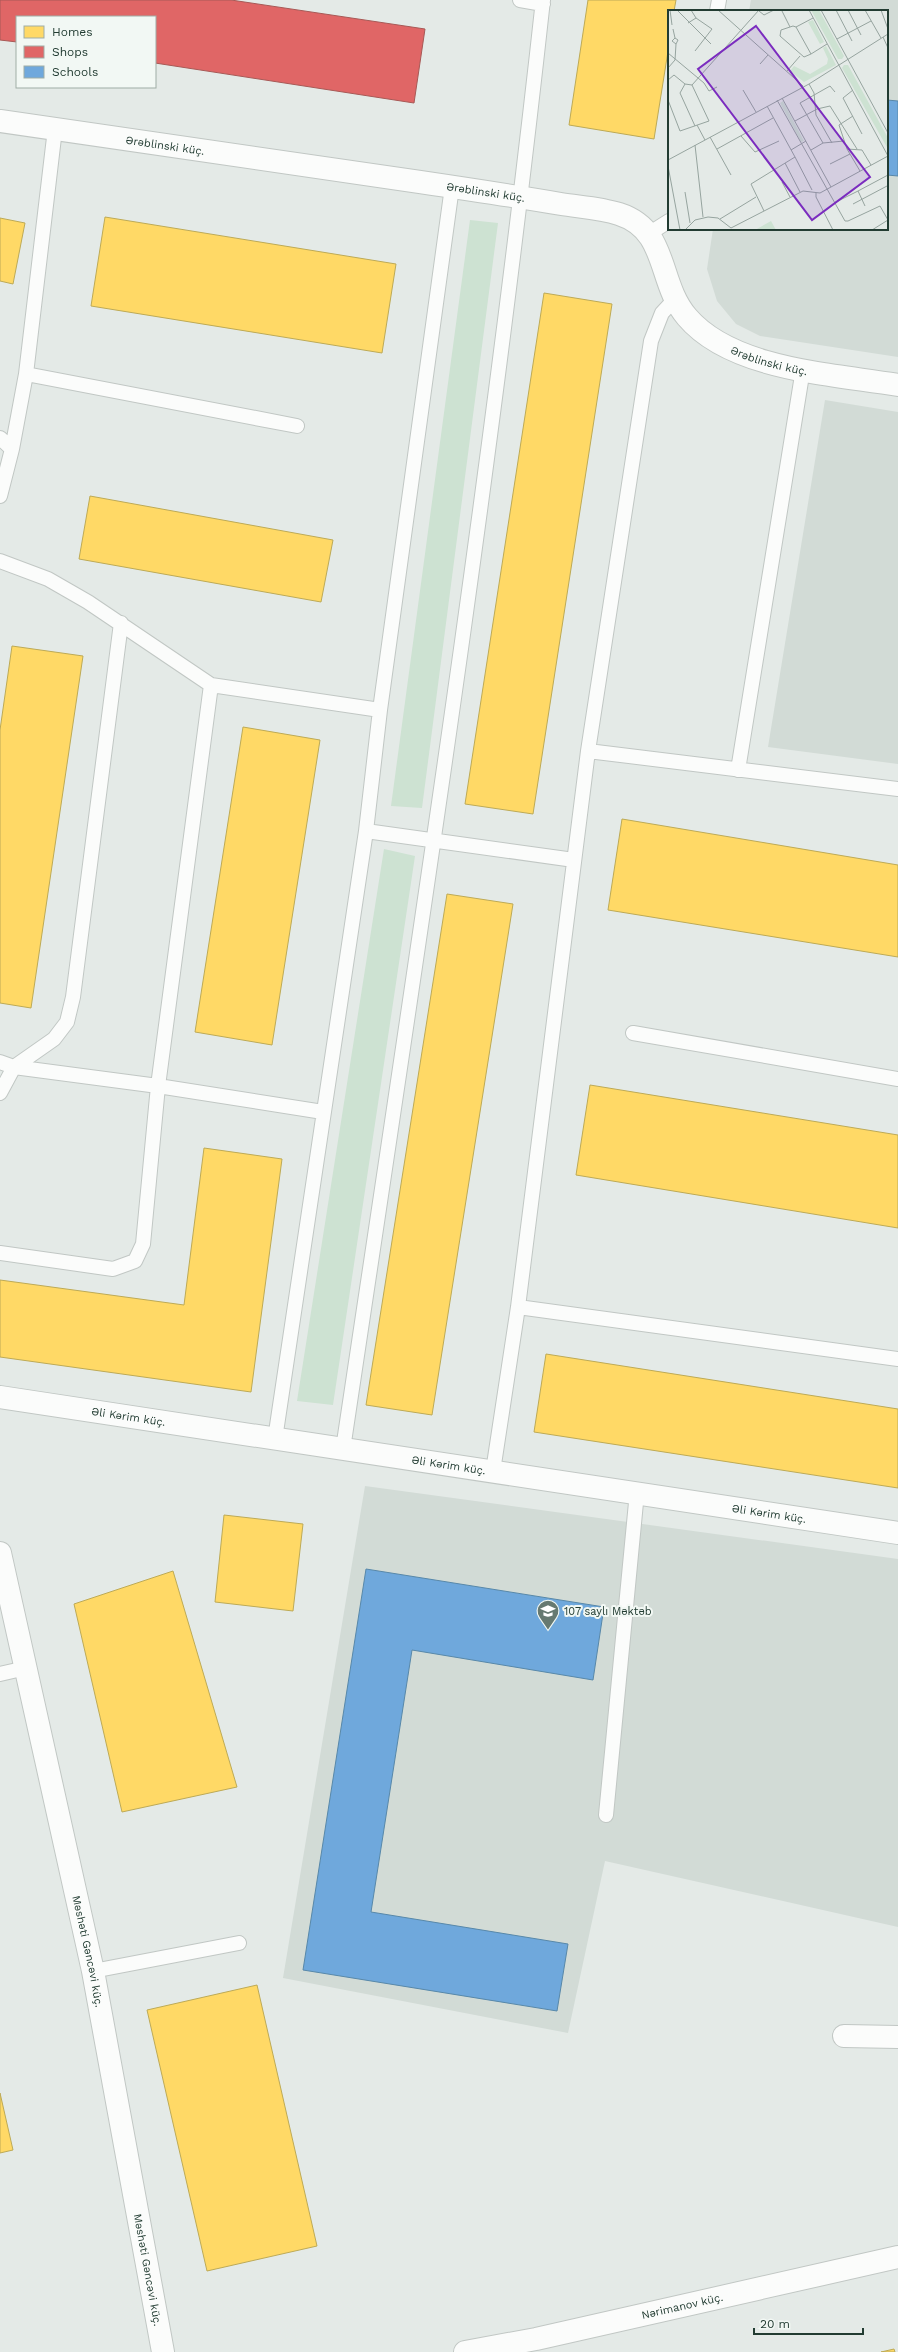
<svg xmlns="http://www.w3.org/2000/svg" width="898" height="2352" font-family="'Work Sans',sans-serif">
<rect width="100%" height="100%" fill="#e4eae7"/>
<path fill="#d2dbd6" d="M751,0H898V357L760,336L736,324L717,301L707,269L713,229H887V11H749Z
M825,400L898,412V764L768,747Z
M365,1486L898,1559V1927L605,1861L568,2033L283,1978Z"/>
<path fill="#cde2d2" d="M470,220L498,223L422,808L391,806Z
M384,849L415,856L333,1405L297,1401Z"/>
<path fill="#ffd966" stroke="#bdaa56" d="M588,0H676L674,11H669V45L654,139L569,125Z
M105,217L396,264L382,353L91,306Z
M0,218L25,223L13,284L0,281Z
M544,293L612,304L533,814L465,804Z
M90,496L333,540L321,602L79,559Z
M12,646L83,656L31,1008L0,1003V730Z
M243,727L320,740L272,1045L195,1032Z
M622,819L898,865V957L608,910Z
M447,894L513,904L432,1415L366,1405Z
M590,1085L898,1135V1228L576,1175Z
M204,1148L282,1159L251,1392L0,1357V1280L184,1305Z
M546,1354L898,1409V1488L534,1432Z
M224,1515L303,1524L293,1611L215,1602Z
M173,1571L237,1787L122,1812L74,1604Z
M257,1985L317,2246L207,2271L147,2010Z
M0,2093L13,2150L0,2153Z
M894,2349L895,2352H881Z"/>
<path fill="#e06666" stroke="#a75956" d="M0,0H231L425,29L414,103L155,63V17H17V42L0,40Z"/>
<path fill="#6fa8dc" stroke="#5888a9" d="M887,100L898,101V176L887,175Z
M366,1569L604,1607L593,1680L412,1650L371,1912L568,1944L557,2011L303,1970Z"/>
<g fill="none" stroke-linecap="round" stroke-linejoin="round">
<g stroke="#c1c7c4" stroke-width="16">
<path id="lane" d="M520,0L543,4
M717,11L719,0
M650,233L669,221
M26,374L297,426
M0,438L12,449
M0,496L12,449L26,374L55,129
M0,561L48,579L88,602L211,685L380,710
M588,751L651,341L662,313L675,299
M738,770L803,369
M366,831L574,860
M633,1033L898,1079
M0,1062L14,1067L158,1086L323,1112
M0,1093L14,1067L54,1039L67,1022L73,997L121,623
M0,1253L113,1269L135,1261L143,1244L158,1086L211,685
M518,1307L898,1359
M275,1439L366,831L380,710L452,187
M343,1449C415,967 490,485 543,0
M493,1471L518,1307L588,751L898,789
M0,1674L26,1668
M606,1815L637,1492
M93,1971L239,1943"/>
</g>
<g stroke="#c1c7c4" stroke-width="24">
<g id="street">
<path id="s1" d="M0,121C140,142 280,162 420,182C467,189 514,196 561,204C580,207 601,208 619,214C669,230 657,282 687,317C732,370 833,374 898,385"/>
<path id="s2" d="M0,1397L898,1533"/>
<path id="s3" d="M0,1553L93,1971L163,2352"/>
<path d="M844,2036L898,2037"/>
<path id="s4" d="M465,2352L536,2339L898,2257"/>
</g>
</g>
<use href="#lane" stroke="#fbfcfb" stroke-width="14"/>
<use href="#street" stroke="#fbfcfb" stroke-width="22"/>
</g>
<defs>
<g id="school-pin" transform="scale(1.15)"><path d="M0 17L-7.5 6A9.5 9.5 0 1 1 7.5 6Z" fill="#667971" stroke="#f2f8f4"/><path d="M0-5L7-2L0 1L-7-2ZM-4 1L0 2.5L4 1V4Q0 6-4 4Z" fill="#fff"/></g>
</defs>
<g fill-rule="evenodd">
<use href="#school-pin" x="548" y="1611"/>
</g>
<g text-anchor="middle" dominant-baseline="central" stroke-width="4" stroke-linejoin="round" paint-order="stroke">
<g font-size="11" fill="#223c32" stroke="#f2f8f4">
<text stroke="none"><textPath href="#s1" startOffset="167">Ərəblinski küç.</textPath></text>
<text stroke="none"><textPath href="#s1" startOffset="491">Ərəblinski küç.</textPath></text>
<text stroke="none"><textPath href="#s1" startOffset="849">Ərəblinski küç.</textPath></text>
<text stroke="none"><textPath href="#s2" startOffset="130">Əli Kərim küç.</textPath></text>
<text stroke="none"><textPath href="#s2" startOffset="454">Əli Kərim küç.</textPath></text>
<text stroke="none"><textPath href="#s2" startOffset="778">Əli Kərim küç.</textPath></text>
<text stroke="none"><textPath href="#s3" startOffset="408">Məshəti Gəncəvi küç.</textPath></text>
<text stroke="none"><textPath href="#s3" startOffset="732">Məshəti Gəncəvi küç.</textPath></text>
<text stroke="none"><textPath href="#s4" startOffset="222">Nərimanov küç.</textPath></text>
</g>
<g font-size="11" fill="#223c32" stroke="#f2f8f4" text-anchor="start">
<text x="564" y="1611">107 saylı Məktəb</text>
</g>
</g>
<g transform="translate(668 10)">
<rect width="220" height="220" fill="#e4eae7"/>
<path d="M143,0H151L176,46L174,49H170ZM145,10L156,32L152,34L140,12ZM158,36L168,55L136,72L122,61L126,56L142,64L159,54L160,49L155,38ZM176,55H180L220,128V139L174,58ZM115,91L136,131L133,132L112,93ZM103,211L108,220H87Z" fill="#cde2d2"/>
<path fill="none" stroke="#96a49f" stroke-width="1" d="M2,0L4,15M9,0L43,34M50,0L135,76M141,0L220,146M153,0L220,123M168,0L184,31M180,0L193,25M197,0L213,28M213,0L220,19M91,1L96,5L106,0M114,1L122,17M20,13L28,8L23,0M125,16L128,17L143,44L136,47L112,26L113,20ZM128,17L145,8M5,19L7,28L4,31L8,34L10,30L7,28M215,27L220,38M169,29L203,11M27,41L44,19L28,8M0,43L36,73L41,81L49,77M143,44L159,34M92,54L100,45M0,58L7,50L8,34M119,61L132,46M0,70L6,65L17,74L24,75M17,74L12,83L27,116M141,74L146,83L148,105L164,133M75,80L88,102M185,80L175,88L194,124M114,88L163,177M0,90L12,121L41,111L24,75L91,0M109,90L177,211H180L212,196L220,210M185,106L171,115L179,139L192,161M127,111L149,99L162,96L189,139M29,115L37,130M73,126L87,142L111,131M42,127L63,165M155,133L132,93L162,76L167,82M27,135L35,207M49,139L105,108M179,139L194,140L203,155M123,140L138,131M143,140L155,133L176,131M127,147L144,180M0,150L141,74L220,24M117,153L132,182M162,154L182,144M0,156L12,220M114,172L122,187M17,182L22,213M148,183V187L165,220M166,193L190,181M185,194L219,176M197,196L190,181L220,165M96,201L83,174L127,147L99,96M52,209L88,187M18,219L27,210L40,207L50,208L63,218L135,181L152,183L220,146M204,220L220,210"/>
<path fill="#7b2cbf" fill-opacity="0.15" stroke="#7b2cbf" stroke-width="2" d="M88,16L202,167L144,210L30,59Z"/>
<rect width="220" height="220" fill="none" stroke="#223c32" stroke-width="2"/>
</g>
<rect x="16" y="16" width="140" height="72" fill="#f2f8f4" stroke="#9fada6"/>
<rect x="24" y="26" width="20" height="12" fill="#ffd966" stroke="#9fada6"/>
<text x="52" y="36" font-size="12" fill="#223c32">Homes</text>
<rect x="24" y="46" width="20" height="12" fill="#e06666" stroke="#9fada6"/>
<text x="52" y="56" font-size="12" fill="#223c32">Shops</text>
<rect x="24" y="66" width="20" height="12" fill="#6fa8dc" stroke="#9fada6"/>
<text x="52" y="76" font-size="12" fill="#223c32">Schools</text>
<path d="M754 2328v6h109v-6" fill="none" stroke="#223c32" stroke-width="2"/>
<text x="760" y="2328" font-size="12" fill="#223c32" stroke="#f2f8f4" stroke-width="3" paint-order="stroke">20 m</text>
</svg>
